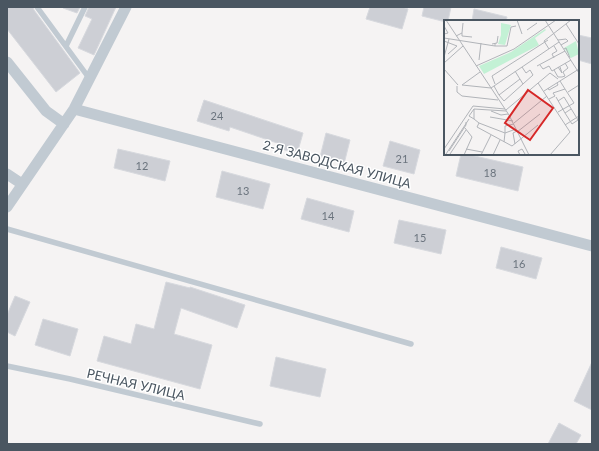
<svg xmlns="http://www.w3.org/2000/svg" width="599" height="451" font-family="Lato,sans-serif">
<rect width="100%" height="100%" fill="#f5f3f3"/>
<path fill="#cdcfd5" stroke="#d7d9de" d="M7,7H33L34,10L80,73L56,92L7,29Z
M63,7H80L77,13L63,8Z
M89,7H116L94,55L78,48L92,19L85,16Z
M370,7H402L408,9L402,29L366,19Z
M424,7H451L448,21H442L422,16Z
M474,9L507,17L506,21H472Z
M578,35L592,38V64L578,60Z
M204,100L303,133L297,154L282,149L283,145L230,127L229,131L197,121Z
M326,133L350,140L344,164L320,157Z
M390,141L420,150L414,174L383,166Z
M118,149L170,161L165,181L114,168Z
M461,154H466L523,167L518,191L456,176Z
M222,171L270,184L263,209L216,197Z
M307,198L354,211L349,232L301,219Z
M399,220L446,230L441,254L394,243Z
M501,247L542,258L536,279L496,268Z
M166,282L190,288V287L245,305L237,328L181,308L174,334L212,345L200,389L97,361L104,336L131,344L136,324L154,329Z
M15,296L30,302L15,336L7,332V315Z
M43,319L78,329L70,356L35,345Z
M276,357L326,369L320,397L270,386Z
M592,362V410L574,401Z
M559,423L581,435L576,444H548Z"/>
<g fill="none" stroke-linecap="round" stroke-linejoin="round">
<path stroke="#c1cad2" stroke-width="5.5" d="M37,7L89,78
M66,46L85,7
M7,229L411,344
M7,366L70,379L260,424"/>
<path stroke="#c1cad2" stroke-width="11" d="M7,62L46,111L64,124
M74,109L592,246
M7,174L22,184
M7,207L74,109L126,7"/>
</g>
<g text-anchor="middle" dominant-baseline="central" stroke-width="3" stroke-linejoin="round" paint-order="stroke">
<g font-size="11" fill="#6b747e">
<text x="217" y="115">24</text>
<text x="402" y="158">21</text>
<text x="142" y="165">12</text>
<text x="490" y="172">18</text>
<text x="243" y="190">13</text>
<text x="328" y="215">14</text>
<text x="420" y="237">15</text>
<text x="519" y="263">16</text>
</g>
<g font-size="13" fill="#4a5661" stroke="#fff">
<text transform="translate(337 164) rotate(15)">2-Я ЗАВОДСКАЯ УЛИЦА</text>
<text transform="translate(136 384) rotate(13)">РЕЧНАЯ УЛИЦА</text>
</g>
</g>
<g transform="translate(444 20)">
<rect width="135" height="135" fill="#f5f3f3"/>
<path d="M57,3L67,5L61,25L54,24L57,15ZM101,9L102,10L91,18L95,25L40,54L35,46L67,32ZM132,21L135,34L127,38L120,28Z" fill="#c3f1d5"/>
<path fill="none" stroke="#b1b4b9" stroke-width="1" d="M2,0L65,95L85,135M73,0L78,14M101,0L135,53M122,4L135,24M0,6L4,13L0,14M83,10L93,3M18,13V16L28,17M12,16L18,13L19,3M0,18L51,26V23M114,20L122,19L124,21L117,25M0,21L13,26L4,34M48,24L53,23L54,16M51,26H63L67,7L72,6M110,26L113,31L108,34L110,38M105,29L100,21L127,0M120,29L122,28L126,38M0,37L5,19M35,40L37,23M0,43L19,26M96,45L99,49L105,46L108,51L127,40M32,46L70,29L112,0M93,46L121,31M114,47L118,53L116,47M0,49L14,65M110,50L114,57H118L121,56L119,52L124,48L121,43M71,51L79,64M94,63L126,112L106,135M51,64L48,56L104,20M18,65L47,68L115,22M18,65L36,52M13,66V72L18,76L54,80M50,66L55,75L76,59M104,68L105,70L114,65L113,63M100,71L135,49M124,72L135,65M55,75L60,81L89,55L86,50L82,53L78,47M112,77L121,93L127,89M105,79L111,76L109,73L121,69L116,61M114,81L120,77L134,100L128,104L121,93M30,89L62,91M30,89V99L35,103M62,90L106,53L114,59M47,91L57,95L64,94M114,92L130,83L121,69M46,97L69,101M30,99L25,96L30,89M70,103L103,76M70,104L61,106V113L35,103L33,107L68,126L94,105M121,105L135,96M73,112L96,94M60,122L61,113L72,109M71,124L69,113L73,111M0,129L29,86L61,89M22,129L38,132M5,131L22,105V102M2,134L25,99M6,134L22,110M20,135L28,117L21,108M37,135L47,115M49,135L56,120M76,135L74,131L78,129L81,134"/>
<path fill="#d62828" fill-opacity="0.15" stroke="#d62828" stroke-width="2" d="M84,70L109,88L86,120L61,103Z"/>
<rect width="135" height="135" fill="none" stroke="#4a5661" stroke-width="2"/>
</g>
<rect width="599" height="451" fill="none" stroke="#4a5661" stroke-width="16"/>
</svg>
